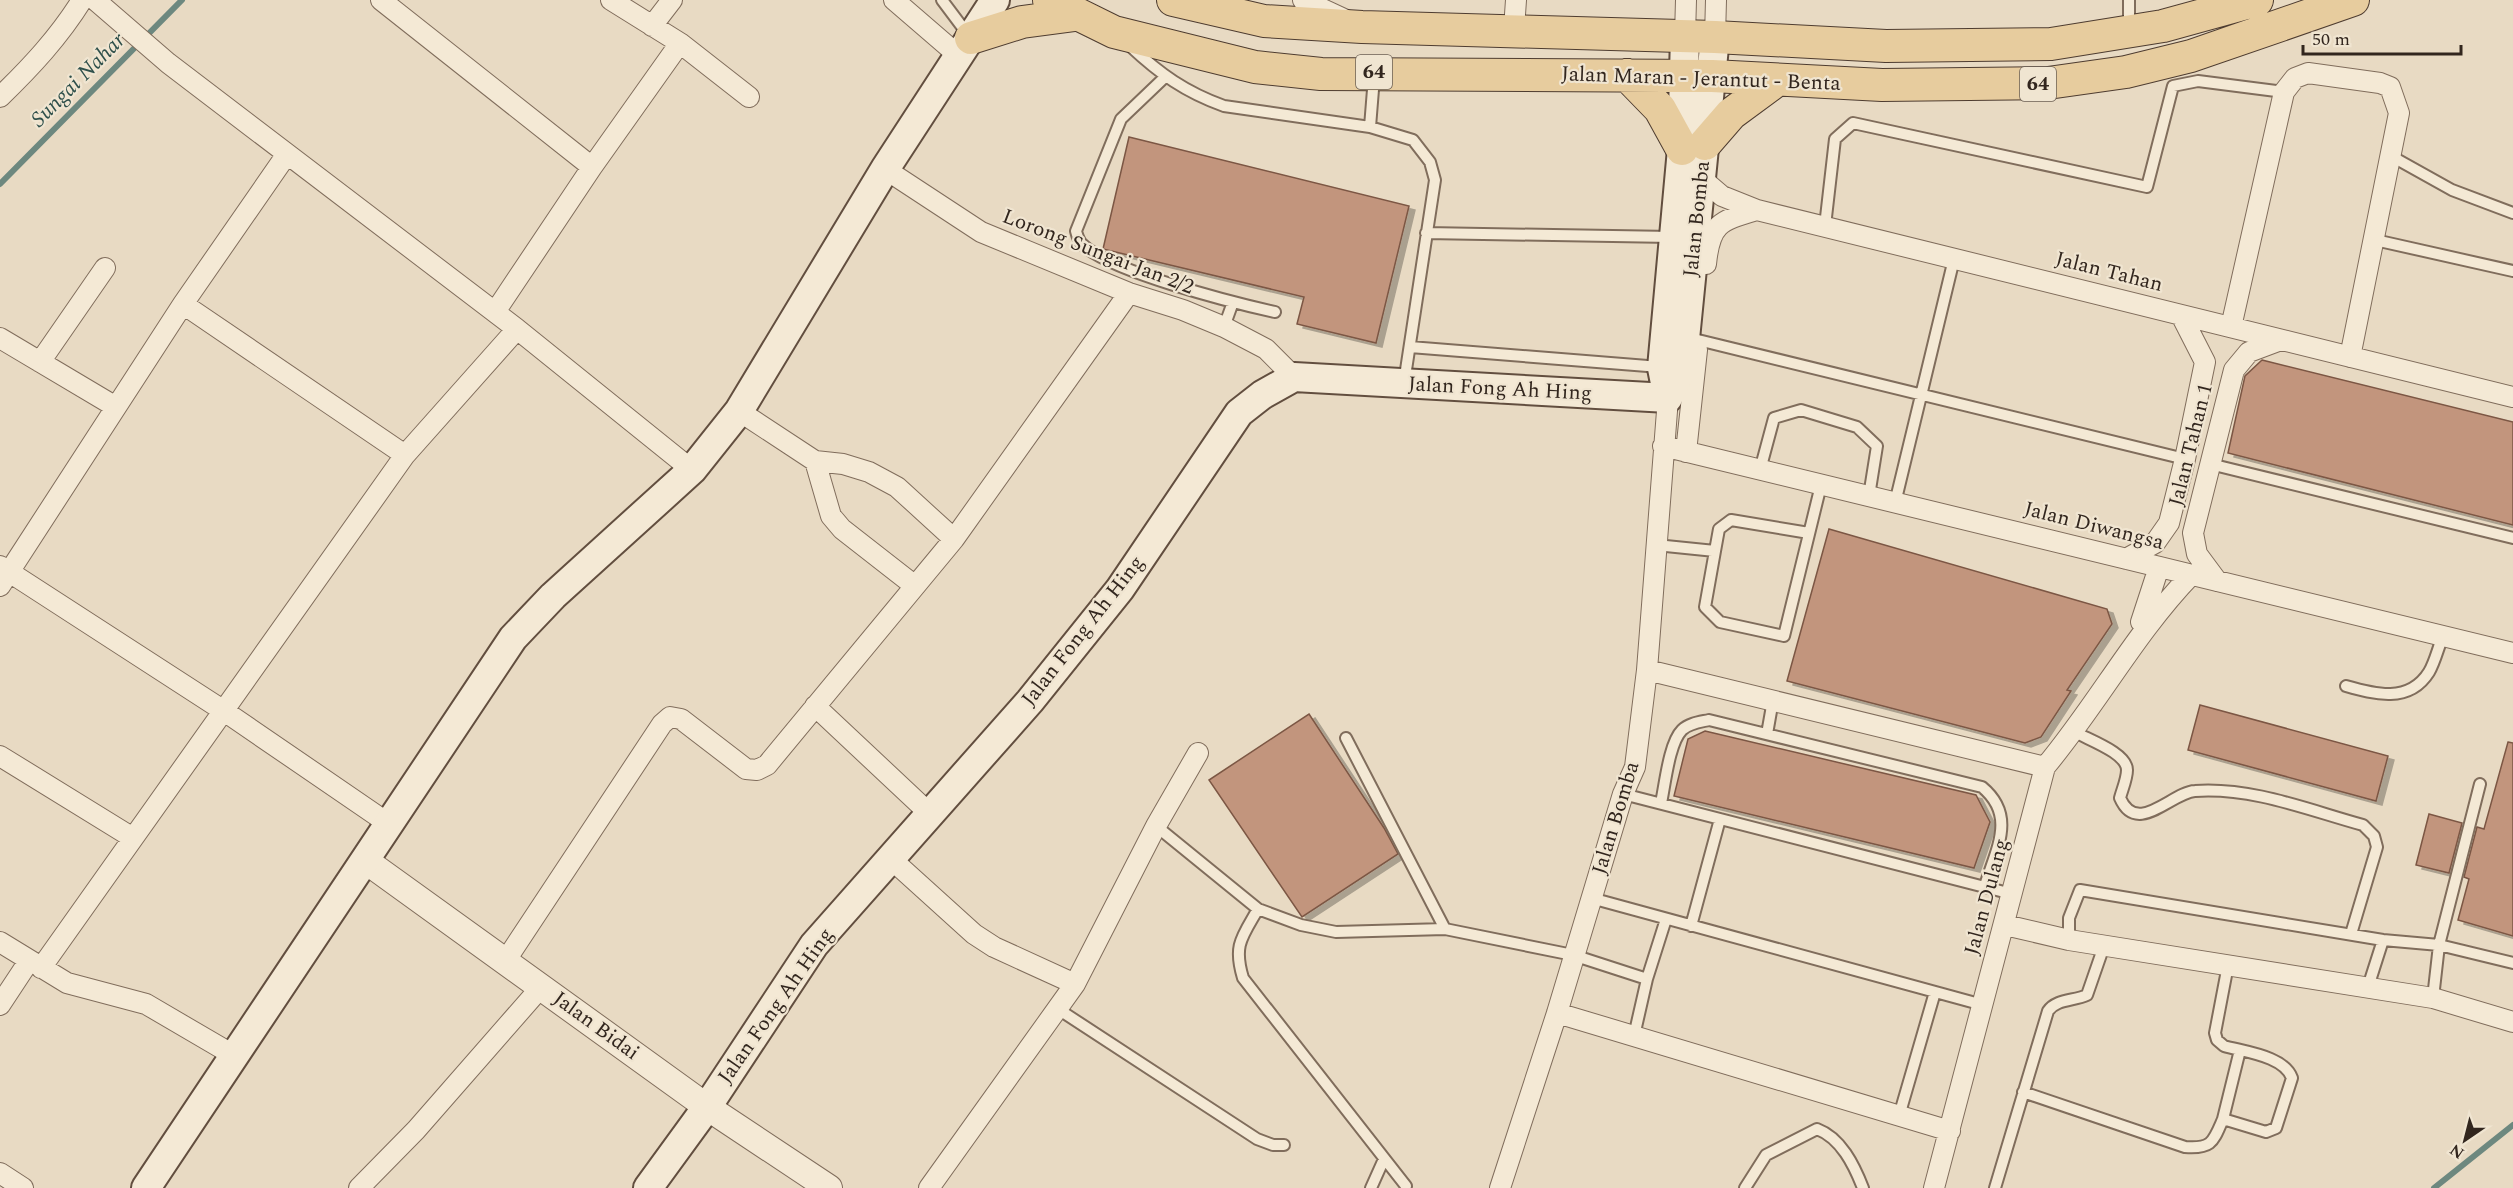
<svg xmlns="http://www.w3.org/2000/svg" width="2513" height="1188" font-family="Spectral,serif">
<defs>
<filter id="shadow"><feDropShadow dx="6" dy="4" stdDeviation="0" flood-color="#0004"/></filter>
</defs>
<rect width="100%" height="100%" fill="#e8dac3"/>
<g fill="none" stroke-linecap="round" stroke-linejoin="round">
<path stroke="#6d887f" stroke-width="6" d="M0,184L182,0
M2434,1188L2513,1125"/>
</g>
<path fill="#c2957d" stroke="#7c5744" stroke-width="1.5" filter="url(#shadow)" d="M1129,137L1409,206L1376,343L1297,324L1304,297L1103,249Z
M2262,360L2513,422V525L2228,453L2245,376Z
M1829,529L2107,609L2112,624L2067,690L2071,691L2041,737L2025,743L1787,681Z
M2200,705L2388,756L2376,801L2188,750Z
M1309,714L1384,828L1398,854L1302,917L1209,780Z
M1705,731L1976,795L1990,822L1974,868L1674,796L1688,739Z
M2508,742L2513,743V936L2458,920L2469,879L2464,877L2477,827L2484,829Z
M2429,814L2462,823L2449,873L2416,865Z"/>
<g fill="none" stroke-linecap="round" stroke-linejoin="round">
<g stroke="#806d5c" stroke-width="14">
<path id="service" d="M942,0L969,36
M2129,0V30
M1130,46C1160,74 1185,92 1224,106L1370,127L1413,140L1430,162L1435,180L1404,383
M1165,77L1121,119L1076,231C1077,235 1079,241 1082,244C1108,271 1234,303 1275,312
M1370,127L1374,77
M2391,156L2452,190L2513,213
M1825,226L1835,139L1853,123L2147,187L2173,86L2198,81L2284,92
M1426,233L1672,237
M2375,240L2513,271
M1224,327L1233,302
M1698,340L2185,459
M1410,347L1660,367
M2210,464L2513,538
M1760,470L1774,418L1801,410L1857,427L1877,446L1869,496
M1895,503L1954,259
M1656,545L1715,551L1719,529L1731,520L1809,533
M1715,551L1705,607L1720,622L1784,636L1821,485
M2346,686C2374,694 2409,704 2429,672C2435,662 2438,648 2443,636
M2075,732C2089,740 2127,753 2127,770C2127,779 2122,790 2120,798C2137,837 2172,792 2195,791C2253,787 2308,810 2363,825L2374,836L2377,847L2351,934
M1767,734L1773,700
M1346,738L1445,929
M1623,794L2012,894
M1661,803C1665,785 1669,743 1682,730C1689,723 1700,722 1709,720L1982,787C2017,816 1996,849 1985,886
M1156,826L1258,909C1242,937 1233,945 1243,978L1406,1186
M1591,898L1983,1005
M1258,909L1301,925L1336,932L1445,929L1573,955L1647,979L1666,919
M1691,926L1720,819
M2069,940V918L2080,890L2383,940L2439,945L2513,963
M2368,987L2383,940
M2433,998L2439,945L2480,784
M1058,1009L1257,1139L1273,1145H1284
M1634,1036L1647,979
M2023,1092L2185,1147C2212,1149 2213,1142 2223,1119L2266,1132L2276,1128L2292,1078C2284,1056 2245,1052 2224,1046L2217,1040L2215,1033L2228,965
M1899,1116L1935,992
M2223,1119L2240,1050
M1371,1188L1384,1159
M1745,1188L1766,1155L1817,1129C1841,1138 1854,1165 1863,1188
M1995,1188L2048,1011C2056,999 2074,1001 2087,995L2104,946"/>
</g>
<g stroke="#806d5c" stroke-width="22">
<path id="minor" d="M95,0L168,63L517,329L692,470
M381,0L592,167
M894,0L959,56
M1303,0L1344,19
M652,26L672,0
M1514,29L1516,0
M1685,36L1686,0
M1715,37L1716,0
M680,43L749,97
M0,97C31,67 59,37 82,0
M885,169L981,232L1129,293L1183,310L1224,327L1266,349L1294,377
M1701,178L1722,196L1757,210L2513,397
M1706,264C1710,223 1720,221 1757,210
M183,304L405,455
M495,312L592,167L680,43L611,0
M2231,327L2284,92L2295,78L2308,73L2380,83L2390,87L2399,113L2350,357
M0,338L116,407
M40,362L105,268
M739,411L815,461L843,464L869,472L897,487L954,539
M1663,446L2513,653
M1686,452L1697,350
M815,461L831,516L842,529L915,586
M2126,559L2155,543L2169,523L2185,459L2205,362L2181,315
M0,566L224,711L389,824
M2217,581L2197,554L2193,533L2234,370L2249,352L2281,340
M0,586L183,304L287,154
M2141,622L2159,567
M1647,670L2045,767
M815,706L929,813
M0,756L133,838
M890,858L974,934L994,947L1075,984
M2005,925L2069,940L2433,998L2513,1022
M0,942L67,983L146,1004L235,1056
M506,960L662,724L670,717L681,719L746,769L757,770L767,765L954,539L1129,293
M41,968L405,455L517,329
M0,1005L29,961
M1557,1013L1950,1131
M0,1173L23,1188
M359,1188L416,1130L542,986
M929,1188L1075,984L1156,826L1198,753
M1500,1188L1557,1013L1623,794L1635,767L1647,670L1668,398
M1934,1188L2045,767C2097,705 2135,633 2191,575"/>
</g>
<g stroke="#806d5c" stroke-width="28">
<path id="tertiary" d="M366,861L707,1107L829,1188"/>
</g>
<g stroke="#624e3f" stroke-width="32">
<path id="secondary" d="M1668,398L1682,369L1715,37
M1668,398L1662,368L1682,149L1685,36
M146,1188L513,638L553,596L692,470L739,411L885,169L995,0
M648,1188L707,1107L814,945L1030,701L1120,589L1239,413L1262,395L1294,377L1668,398"/>
</g>
<g stroke="#4e3c30" stroke-width="34">
<path id="primary" d="M1049,0L1114,32L1255,67L1321,74L1712,76L1882,85L2048,83L2126,72L2191,56L2353,0
M1173,0L1264,21L1362,27L1715,37L1886,46L2051,44L2163,26L2257,0
M971,38L1022,22L1075,15
M1627,75L1660,109L1682,149
M1705,144L1731,114L1777,80"/>
</g>
<use href="#service" stroke="#f4e9d5" stroke-width="10"/>
<use href="#minor" stroke="#f4e9d5" stroke-width="20"/>
<use href="#tertiary" stroke="#f4e9d5" stroke-width="26"/>
<use href="#secondary" stroke="#f4e9d5" stroke-width="28"/>
<use href="#primary" stroke="#e7cc9e" stroke-width="32"/>
</g>
<g text-anchor="middle" dominant-baseline="central" stroke-width="4.5" stroke-linejoin="round" paint-order="stroke">
<g fill="#f0e5d1" stroke="#6b5f54" stroke-width="1.5">
<rect x="1356" y="55" width="36" height="34" rx="4.5"/>
<rect x="2020" y="67" width="36" height="34" rx="4.5"/>
</g>
<g font-size="20" font-weight="bold" fill="#32261e">
<text x="1374" y="72">64</text>
<text x="2038" y="84">64</text>
</g>
<g font-size="21" fill="#32261e" stroke="#f0e5d1">
<text transform="translate(1701 79) rotate(2)">Jalan Maran - Jerantut - Benta</text>
<text transform="translate(1697 219) rotate(-84)">Jalan Bomba</text>
<text transform="translate(1098 252) rotate(21)">Lorong Sungai Jan 2/2</text>
<text transform="translate(2109 272) rotate(14)">Jalan Tahan</text>
<text transform="translate(1500 389) rotate(3)">Jalan Fong Ah Hing</text>
<text transform="translate(2191 445) rotate(-76)">Jalan Tahan 1</text>
<text transform="translate(2094 526) rotate(14)">Jalan Diwangsa</text>
<text transform="translate(1083 631) rotate(-52)">Jalan Fong Ah Hing</text>
<text transform="translate(1616 818) rotate(-73)">Jalan Bomba</text>
<text transform="translate(1987 897) rotate(-75)">Jalan Dulang</text>
<text transform="translate(776 1006) rotate(-55)">Jalan Fong Ah Hing</text>
<text transform="translate(596 1026) rotate(36)">Jalan Bidai</text>
</g>
<g font-size="22" font-style="italic" fill="#2f504b" stroke="#f0e5d1">
<text transform="translate(78 80) rotate(-45)">Sungai Nahar</text>
</g>
</g>
<g transform="translate(2465 1140) rotate(215)" stroke="#f0e5d1" stroke-width="4.5" paint-order="stroke">
<path d="M0-4.5L10 22L0 15L-10 22Z" fill="#32261e"/>
<text y="-9" font-size="16" font-weight="bold" text-anchor="middle" fill="#32261e">N</text>
</g>
<path d="M2303 45v9h158v-9" fill="none" stroke="#32261e" stroke-width="3"/>
<text x="2312" y="45" font-size="18" fill="#32261e" stroke="#f0e5d1" stroke-width="4.5" paint-order="stroke">50 m</text>
</svg>
